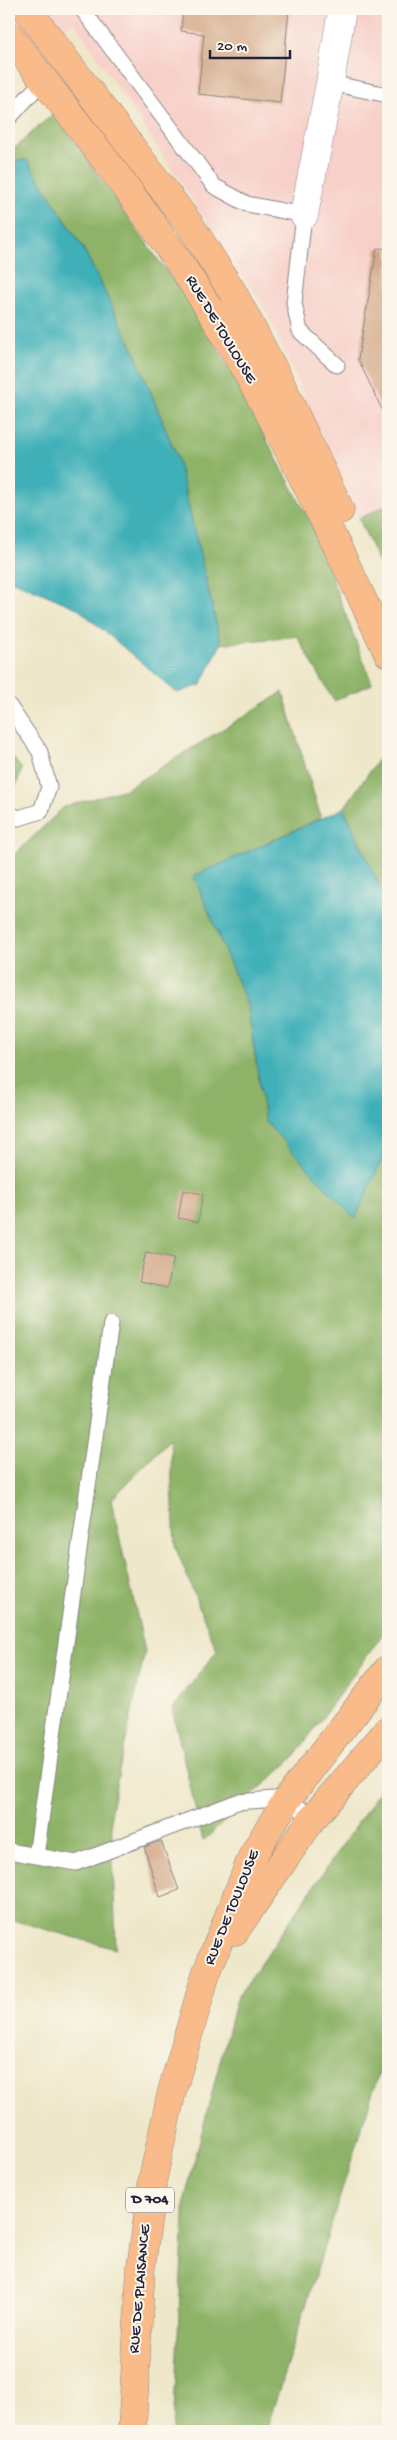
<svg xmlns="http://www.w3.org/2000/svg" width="397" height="2440" font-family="'Gochi Hand',sans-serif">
<rect width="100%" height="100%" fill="#fbf7ec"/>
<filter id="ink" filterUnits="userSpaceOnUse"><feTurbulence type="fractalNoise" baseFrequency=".02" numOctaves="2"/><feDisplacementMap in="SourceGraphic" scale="10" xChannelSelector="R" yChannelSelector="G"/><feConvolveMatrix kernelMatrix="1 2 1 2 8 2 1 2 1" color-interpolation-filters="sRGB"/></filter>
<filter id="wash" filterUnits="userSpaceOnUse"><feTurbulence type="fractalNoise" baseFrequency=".0096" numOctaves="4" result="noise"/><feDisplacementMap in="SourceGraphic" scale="20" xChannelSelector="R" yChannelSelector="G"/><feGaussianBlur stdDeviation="1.12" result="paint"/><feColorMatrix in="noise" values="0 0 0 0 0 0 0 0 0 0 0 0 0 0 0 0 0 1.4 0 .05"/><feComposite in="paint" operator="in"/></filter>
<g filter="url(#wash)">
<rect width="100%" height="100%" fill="#eee7c9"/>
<path fill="#f7d0c9" d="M9,9H388V504L359,519L266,311L74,22L9,66Z"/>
<path fill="#8eb368" stroke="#586a52" d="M54,113L208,330L310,521L372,684L334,701L297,636L221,644L177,457L135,353L83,248L27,160L9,161V153Z
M388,504V583L359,519Z
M283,692L321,818L194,876L248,1007L265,1121L355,1218L388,1146V1627L294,1757L203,1841L172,1709L217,1651L175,1546L170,1439L111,1500L145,1651L111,1809L116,1949L9,1919V860L64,807L126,789Z
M9,753L22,769L12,797L9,796Z
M379,758L388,759V905L344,808Z
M388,1783V2044L266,2431H173L185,2198L236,1999L381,1789Z"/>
<path fill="#3fb0b8" stroke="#30697a" d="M27,160L83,248L135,353L177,457L221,644L201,685L177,693L77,608L9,579V161Z
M344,808L388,905V1146L355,1219L265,1121L248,1007L194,876Z"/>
<g id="blocks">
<path fill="#d4a989" d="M183,9H289L280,103L198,94L204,34L181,31Z
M377,248L388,249V422L358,359Z
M183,1190L203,1194L198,1222L178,1218Z
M146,1252L174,1258L167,1288L139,1282Z
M161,1841L179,1890L160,1897L144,1847Z"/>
</g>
</g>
<g filter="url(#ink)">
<use href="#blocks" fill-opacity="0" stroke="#888482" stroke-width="1"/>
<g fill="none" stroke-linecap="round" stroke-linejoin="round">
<g stroke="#888482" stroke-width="17">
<path id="service" d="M82,9L214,186L247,204L304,215L294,303L300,331L337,365
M330,83L383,94
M9,118L47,76
M9,706L40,752L49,787L41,811L19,818L9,814
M9,1851L76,1863L237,1802L288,1798L312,1819
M36,1856L111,1323"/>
</g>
<g stroke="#888482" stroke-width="29">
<path id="minor" d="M304,215L330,83L342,9"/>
</g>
<g stroke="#888482" stroke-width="29">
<path id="primary" d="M27,9L190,225L232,291L278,378L340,510
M9,35C81,129 156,221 218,323C282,429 335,541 388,653
M235,1931L312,1819L388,1730
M132,2431L141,2267L153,2178L172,2091L206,1974L252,1857L271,1825L288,1798L388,1669"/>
</g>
<use href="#service" stroke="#fff" stroke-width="15"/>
<use href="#minor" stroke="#fff" stroke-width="28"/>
<use href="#primary" stroke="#fabb8b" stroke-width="28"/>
</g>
</g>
<g text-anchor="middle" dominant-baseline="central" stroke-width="4" stroke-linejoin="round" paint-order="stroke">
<rect fill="#fbf7ec" stroke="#636270" stroke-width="1" x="126" y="2187.5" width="48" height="25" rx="4"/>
<g font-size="15" font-weight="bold" fill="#22223b">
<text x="150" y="2200">D 704</text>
</g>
<g font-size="16" fill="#22223b" stroke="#fbf7ec">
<text transform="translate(220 330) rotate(59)">RUE DE TOULOUSE</text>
<text transform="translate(233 1908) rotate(-68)">RUE DE TOULOUSE</text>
<text transform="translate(141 2289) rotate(-85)">RUE DE PLAISANCE</text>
</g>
</g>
<rect width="397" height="2440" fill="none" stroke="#fbf7ec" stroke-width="30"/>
<path d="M210 50v8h80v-8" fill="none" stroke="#22223b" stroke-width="2.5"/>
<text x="217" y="50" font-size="15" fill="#22223b" stroke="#fbf7ec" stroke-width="4" paint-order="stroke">20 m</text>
</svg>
